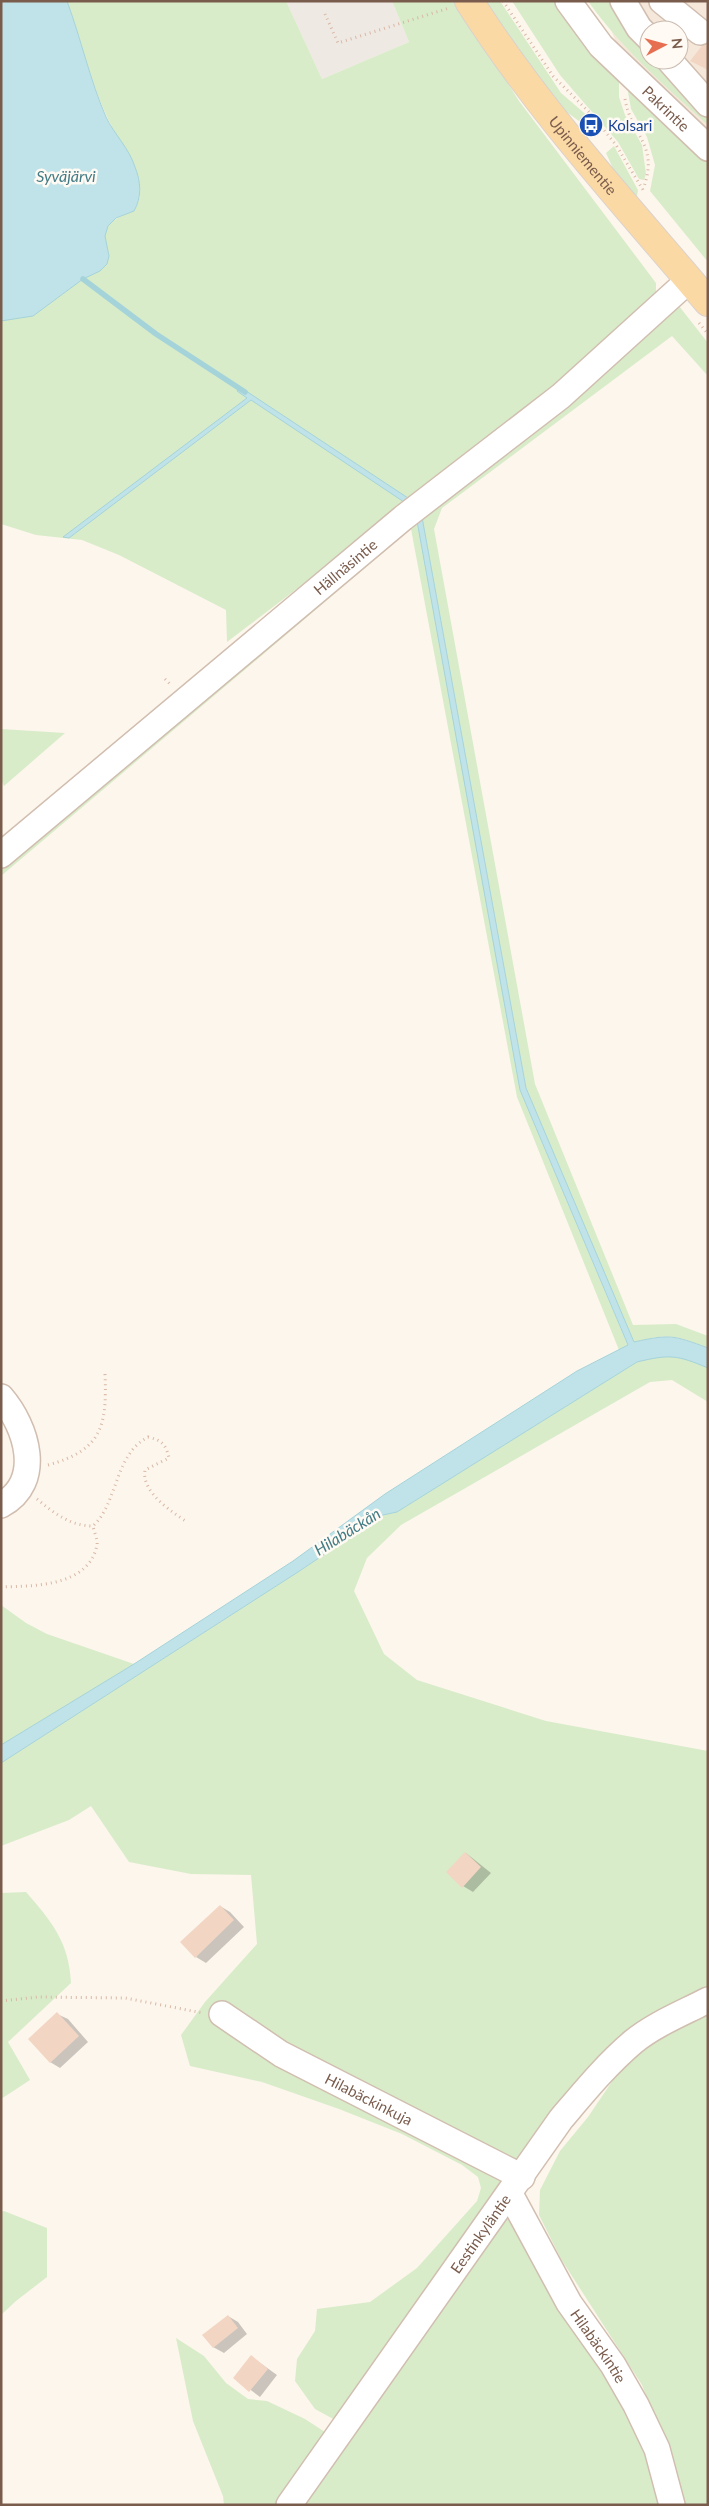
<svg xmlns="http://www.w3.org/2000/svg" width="709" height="2506" font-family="Lato,sans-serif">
<rect width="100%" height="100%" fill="#fdf6ec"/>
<path fill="#f5e8da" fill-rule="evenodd" d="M600,1H708V157L632,84ZM649,30H679V60H649Z"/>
<path fill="#efe9e4" d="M286,1H392L409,42L322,79Z"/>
<path fill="#d8ecc9" d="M67,1H286L322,79L409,42L392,1H456L519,101L656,283V296L530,411L227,642L226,610L119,555L82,540L36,535L1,524V320L63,294L109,256C108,250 106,243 105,237C104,210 142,223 140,189C139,160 118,142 107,117C90,80 81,39 67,1Z
M485,1H500L561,93L590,118L583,124L553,102Z
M512,1H561L619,74V97L625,115L642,145L646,174L644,180L639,179L618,142L560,75Z
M588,1H618L649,45V60H663L708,112V125C665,86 621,48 588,1Z
M632,84L708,157V262L650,191L655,165L647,137L631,109L628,92Z
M614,146L638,190L637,196L620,184L606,153Z
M671,304L679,306L708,343V376L672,336L442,508L434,529L535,1084L633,1325L676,1324L708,1336V1348C677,1336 667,1332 634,1343L526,1088L422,517L520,1090L628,1346L619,1350L517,1097L411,529L1,876V864Z
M1,729L65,733L4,786L1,780Z
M663,1356L681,1357L708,1368V1402L672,1380L650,1382L401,1525L367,1558L354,1591L384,1654L417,1680L546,1721L708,1751V1989L629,2035L337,2421L315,2409L295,2381L297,2359L315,2331L317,2309L370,2302L417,2268L477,2201L481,2188L478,2177L462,2165L402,2134L339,2109L262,2082L190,2066L181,2035L205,2002L257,1944L251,1875L191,1874L129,1862L91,1806L69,1820L1,1846V1763L298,1572L383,1515L397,1512L637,1362Z
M1,1605L26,1623L47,1634L134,1664L1,1745Z
M26,1892C52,1922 69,1942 71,1983L8,2042L30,2080L1,2099V1893Z
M708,2010V2505H684L677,2475L642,2385L561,2259L539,2215L540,2190L560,2151L588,2117L621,2068L681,2023Z
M514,2209L612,2372L668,2505H296L494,2231Z
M4,2211L47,2228V2277L16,2301L1,2315V2212Z
M176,2338L204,2356L226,2383L248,2399L267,2401L305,2419L328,2434L276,2505H224L223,2496L193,2421Z"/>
<path fill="#bfe3e8" stroke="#a5d3da" d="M1,1H67C81,39 90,80 106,117C114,134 129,148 135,167C141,182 142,197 134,211L116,218L108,226L105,236L109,256L107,264L100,271L83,279L33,316L1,321Z
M240,387L408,498L404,502L251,400L69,538L63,537L247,398L237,391Z
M422,517L526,1088L634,1342C670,1334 673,1335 708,1348V1368C677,1355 670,1354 637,1362L397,1512L383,1515L298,1572L1,1763V1745L134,1664L293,1561L385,1494L577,1371L628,1345L520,1090L417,521Z"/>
<path fill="#0003" d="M466,1853L491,1873L473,1892L463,1886Z
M220,1906L230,1912L244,1927L206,1963L196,1957Z
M57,2014L68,2019L88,2042L60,2068L50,2062Z
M228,2316L238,2322L247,2334L224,2353L213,2347Z
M252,2357L277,2375L260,2397L235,2378Z"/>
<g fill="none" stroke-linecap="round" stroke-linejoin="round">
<path stroke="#a5d3da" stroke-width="5.5" d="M83,279L156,334L245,392"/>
</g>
<path fill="#f3d5c3" d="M708,38V70L690,61Z
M465,1852L481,1867L462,1888L446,1872Z
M220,1905L234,1920L195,1958L180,1942Z
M57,2012L79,2036L50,2063L28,2039Z
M228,2315L238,2328L213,2348L202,2335Z
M251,2355L268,2369L249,2392L233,2378Z"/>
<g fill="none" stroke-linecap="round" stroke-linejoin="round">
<g stroke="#d1beb0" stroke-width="28">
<g id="minor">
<path id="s1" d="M568,1L601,46L708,148"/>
<path d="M623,1L639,28L649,38"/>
<path d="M662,1L700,32"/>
<path d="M669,60L708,104"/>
<path id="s2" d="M1,855L403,518L561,396L689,280"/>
<path d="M1,1397C27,1427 44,1482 1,1505"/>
<path id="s3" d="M222,2014L281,2054L522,2177"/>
<path id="s4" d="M510,2194L569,2303L613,2365L636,2405L657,2449L672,2505"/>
<path id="s5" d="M289,2505L561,2119C584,2092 606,2065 633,2042C655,2024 683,2013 708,2000"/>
</g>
</g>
<g stroke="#dad1cd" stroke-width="30">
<g id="major">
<path id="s6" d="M469,1C538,110 625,204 708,302"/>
</g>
</g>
<path stroke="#d9b8a5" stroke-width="3" stroke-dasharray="1 4" stroke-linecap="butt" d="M503,1L553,76L593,116L616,145L643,190
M325,14L338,43L449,8
M625,99C631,136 660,145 643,189
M699,323L708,334
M165,679L171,685
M48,1465C103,1450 107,1425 105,1373
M37,1499C54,1513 70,1526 93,1526C118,1503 114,1455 148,1437C161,1440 166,1444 169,1458L145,1470C141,1492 172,1512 187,1522
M1,1587C33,1586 89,1587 97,1545C98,1540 94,1532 93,1526
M1,2001L38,1997L125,1998L203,2013"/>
<use href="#minor" stroke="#fff" stroke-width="25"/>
<use href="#major" stroke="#fbd9a5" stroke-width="28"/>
</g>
<defs>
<g id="bus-disc" transform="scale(1.25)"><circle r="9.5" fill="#1a4fb4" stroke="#fffaf3"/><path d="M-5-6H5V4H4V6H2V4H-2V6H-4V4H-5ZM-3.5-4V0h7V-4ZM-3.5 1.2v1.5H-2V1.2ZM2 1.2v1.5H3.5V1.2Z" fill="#fff"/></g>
</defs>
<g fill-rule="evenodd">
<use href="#bus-disc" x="591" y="125"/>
</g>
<g text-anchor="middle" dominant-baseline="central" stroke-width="5" stroke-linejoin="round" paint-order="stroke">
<g font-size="15" fill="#7a5c4d" stroke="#fffaf3">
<text stroke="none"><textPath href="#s1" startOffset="146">Pakrintie</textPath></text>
<text stroke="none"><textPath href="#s6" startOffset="192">Upinniementie</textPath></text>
<text stroke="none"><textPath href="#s2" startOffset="449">Hällnäsintie</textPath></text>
<text stroke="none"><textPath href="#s3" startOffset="170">Hilabäckinkuja</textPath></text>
<text stroke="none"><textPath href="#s5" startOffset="332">Eestinkyläntie</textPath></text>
<text stroke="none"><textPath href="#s4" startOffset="176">Hilabäckintie</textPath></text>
</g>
<g font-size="15" fill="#164399" stroke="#fffaf3" text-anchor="start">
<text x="608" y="125">Kolsari</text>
</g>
<g font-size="16" font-style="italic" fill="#437c86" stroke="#fffaf3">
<text x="66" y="175">Syväjärvi</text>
<text transform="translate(347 1531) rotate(-32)">Hilabäckån</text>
</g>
</g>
<rect width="709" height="2506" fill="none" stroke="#7a5c4d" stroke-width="5"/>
<g transform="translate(664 45) rotate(84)"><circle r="24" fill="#fffaf3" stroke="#cabbb1"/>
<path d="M0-4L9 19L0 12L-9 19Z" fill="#e76f51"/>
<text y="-8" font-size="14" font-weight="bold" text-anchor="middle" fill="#7a5c4d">N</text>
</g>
</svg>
